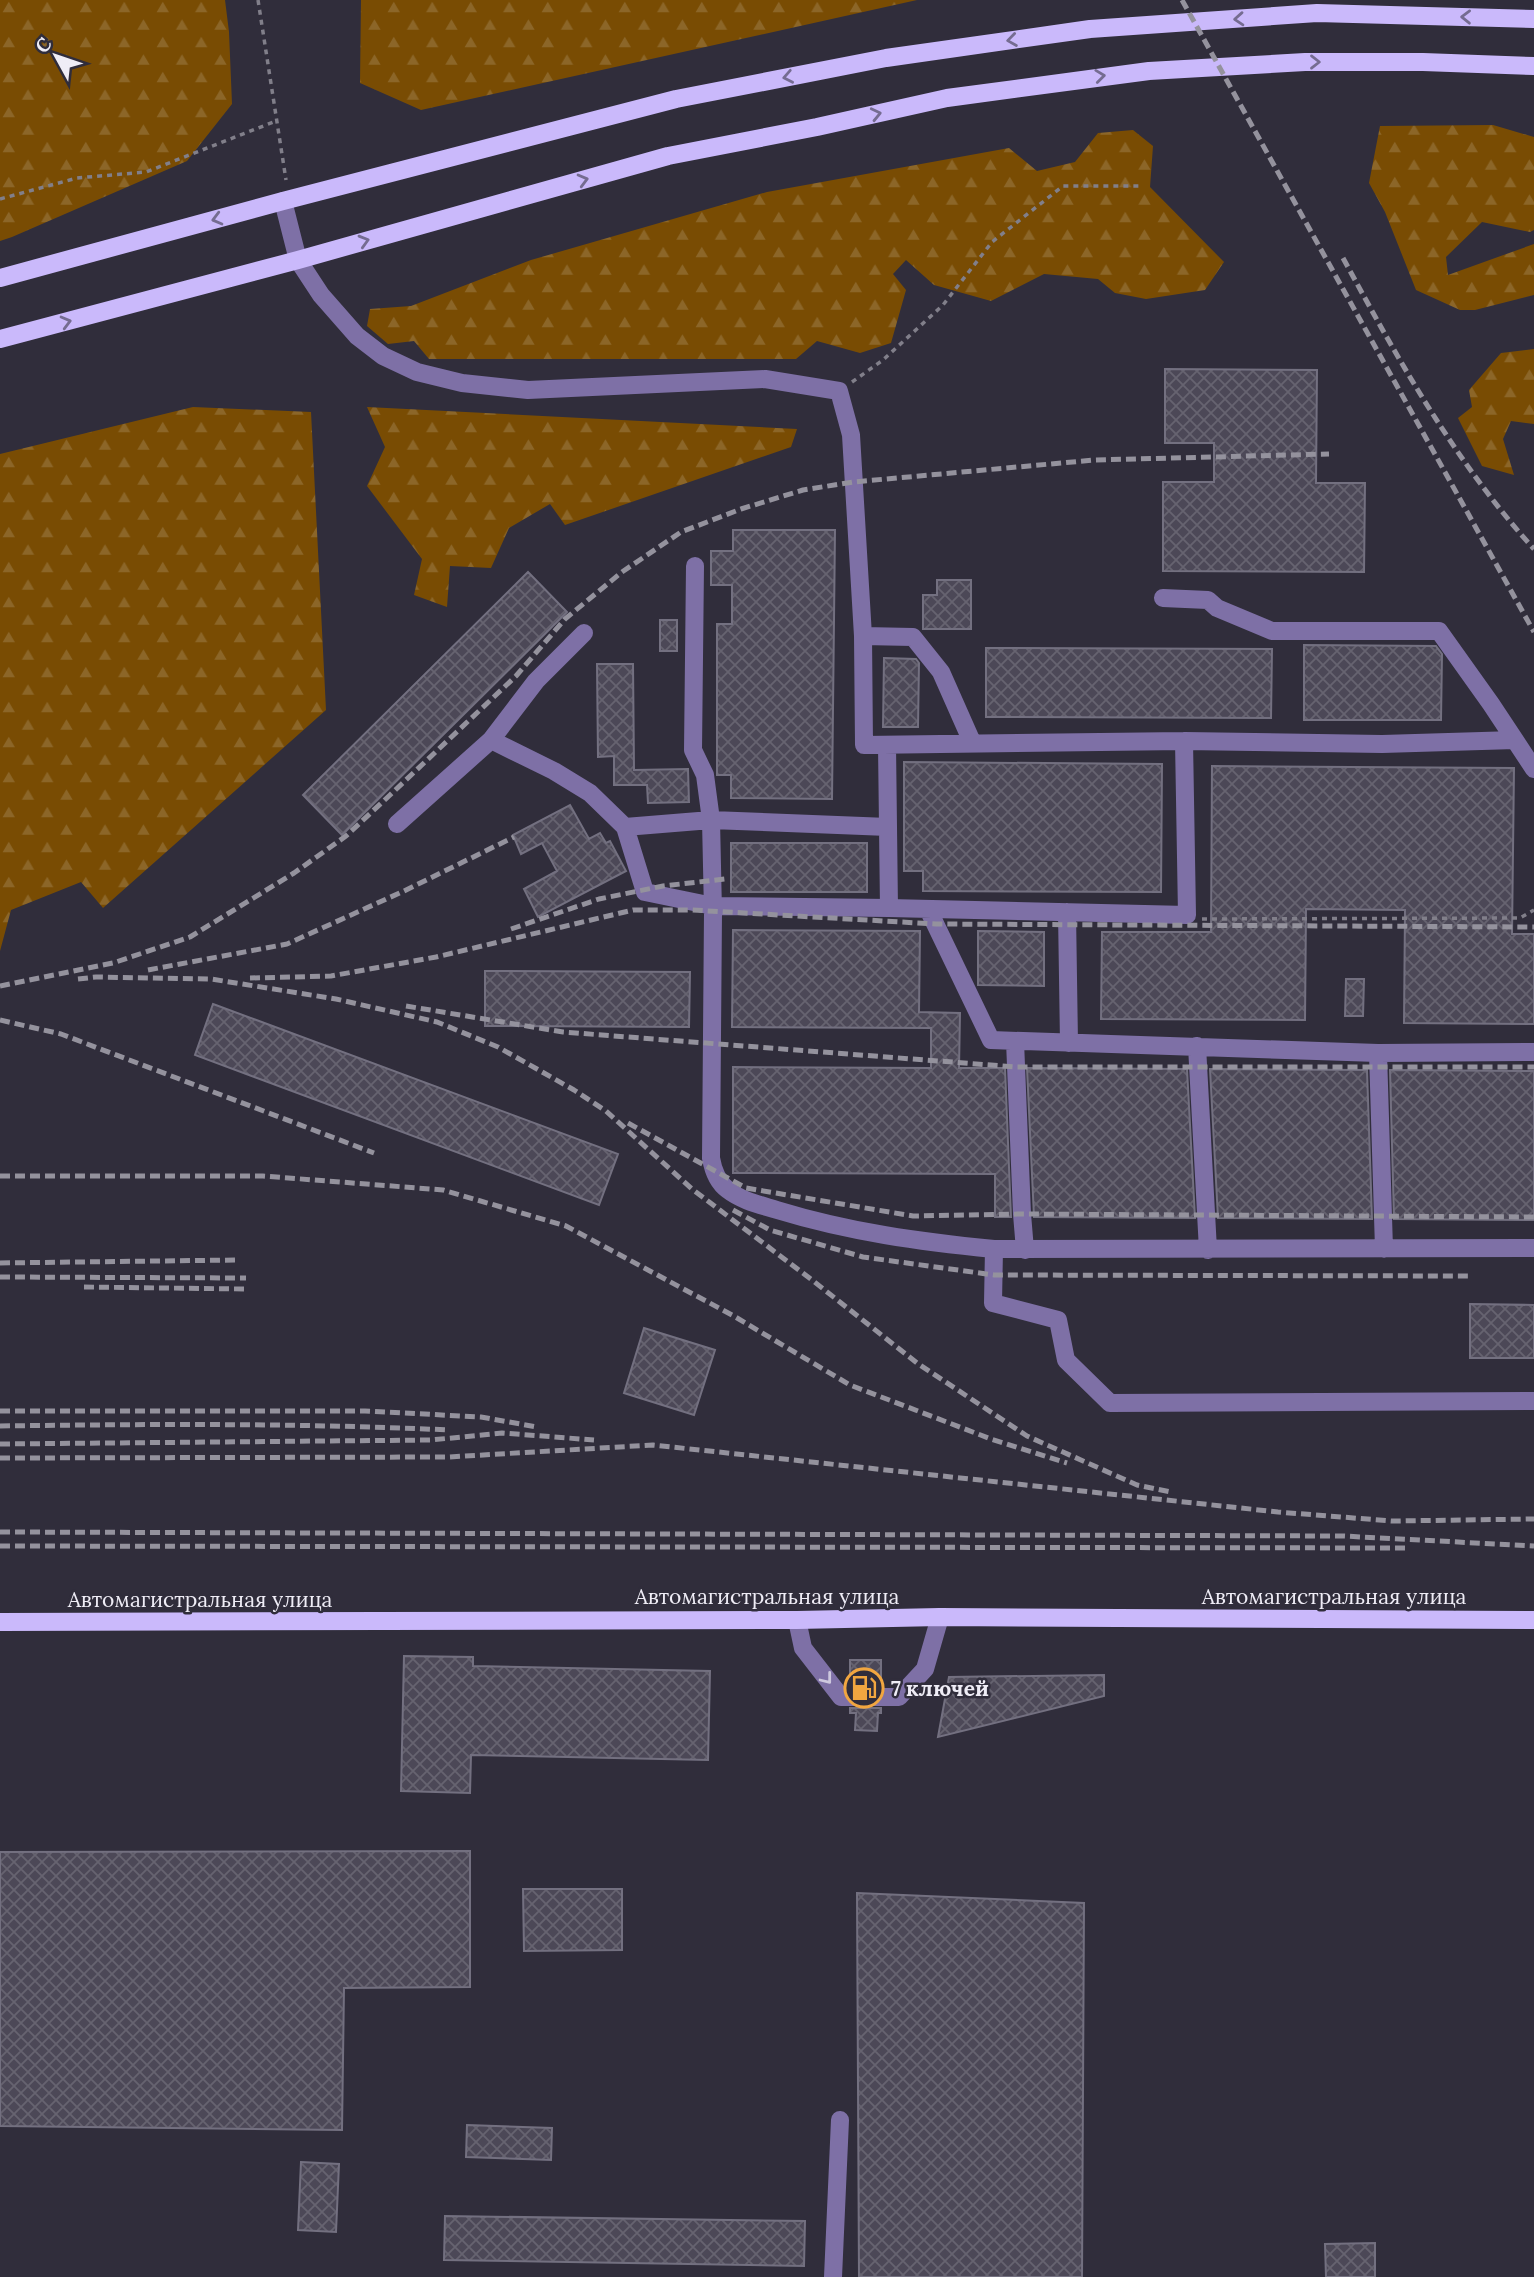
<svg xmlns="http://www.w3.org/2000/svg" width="1534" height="2277" font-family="Lora,serif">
<defs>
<pattern id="forest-firs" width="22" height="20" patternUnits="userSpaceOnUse" patternTransform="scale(1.75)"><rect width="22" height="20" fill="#794c03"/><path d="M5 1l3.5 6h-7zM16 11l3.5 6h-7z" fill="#8c6628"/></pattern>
<pattern id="building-cross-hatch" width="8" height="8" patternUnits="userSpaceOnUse" patternTransform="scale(1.75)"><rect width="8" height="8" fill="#4c4857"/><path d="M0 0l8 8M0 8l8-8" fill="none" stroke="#666370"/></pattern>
</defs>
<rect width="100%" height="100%" fill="#302d3b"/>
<path fill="url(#forest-firs)" d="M0,0H225L229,32L232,104L187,161L12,237L0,241Z
M361,0H917L421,110L360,83Z
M1493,125L1534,137V230L1530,232L1482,222L1446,257L1448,275L1534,244V295L1475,310H1460L1416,290L1385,212L1369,183L1380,126Z
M1133,130L1153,146L1150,187L1224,262L1205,290L1146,299L1115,293L1098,279L1044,274L991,301L934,285L906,260L893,274L906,290L891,343L860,353L817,341L796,359H429L414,341L388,344L367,326L370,309L411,306L531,260L767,192L1009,148L1037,171L1075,162L1098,133Z
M1534,349V424L1511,421L1503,439L1514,475L1482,466L1458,418L1472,407L1469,390L1501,353Z
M193,407L311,412L326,710L103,908L81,882L11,910L0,951V454Z
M367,407L797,429L791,447L565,525L550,504L509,528L491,568L450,566L447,607L414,595L422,559L367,486L385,447Z"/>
<path fill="url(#building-cross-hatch)" stroke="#737080" stroke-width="2" d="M1165,369L1317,370L1316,483H1365L1364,572L1163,571V482H1214V443H1165Z
M733,530H835L832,799L731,798V775H717V624H732V585H711V551H733Z
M528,572L567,612L342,835L303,795Z
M937,580H971V629H923V595H937Z
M660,620H677V651H660Z
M1304,645L1436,646L1442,654L1441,720H1304Z
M986,648L1272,649L1271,718L986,717Z
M884,658L916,659L919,663L918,727H883Z
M597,664H633L634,770L688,769L689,802L648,803L647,785H614V756L598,757Z
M904,762L1162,764L1161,892L923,891V871H904Z
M1212,766L1514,768L1512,934H1534V1024L1404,1023L1405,910L1306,909L1305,1020L1101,1019L1102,932H1211Z
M570,805L589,839L600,833L606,843L610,841L626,871L538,917L524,889L557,871L542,843L521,854L513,835Z
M731,843H867V892H731Z
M733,930L920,931L919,1012L960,1013L959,1068H1005L1011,1217H995V1174L733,1173V1067L931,1068V1028L732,1027Z
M978,931L1044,932V986L978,985Z
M485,971L690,972L689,1027L485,1026Z
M1346,979H1364L1363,1016H1345Z
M213,1004L618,1154L599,1205L195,1055Z
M1027,1068L1187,1069L1195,1218L1034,1217Z
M1210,1069L1367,1070L1372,1219L1218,1218Z
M1390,1070L1534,1071V1220L1394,1219Z
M1470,1304L1534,1305V1358H1470Z
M644,1328L715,1350L694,1415L624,1393Z
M404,1656L473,1657V1666L710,1671L708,1760L471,1755L470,1793L401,1791Z
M850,1660H881V1686H850Z
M1104,1675V1696L938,1737L949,1677Z
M850,1708H881V1713H878L877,1731L855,1730L856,1713H850Z
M470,1851V1987L344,1988L342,2130L0,2126V1852Z
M523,1889H622V1950L524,1951Z
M857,1893L1084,1903L1082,2277H859Z
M467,2125L552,2128L551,2160L466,2157Z
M301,2162L339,2164L336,2232L298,2230Z
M445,2216L805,2221L804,2266L444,2260Z
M1375,2243V2277H1326L1325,2244Z"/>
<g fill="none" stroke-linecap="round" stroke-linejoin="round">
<path stroke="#817f8a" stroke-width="3.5" stroke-dasharray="5 5" stroke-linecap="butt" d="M258,0L286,180
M0,199L77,178L146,172L276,121
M852,382L883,360L943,305L992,242L1063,186H1142
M1202,919L1520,918L1534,910"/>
<path stroke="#7e70a6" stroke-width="18" d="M283,201L298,260L321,295L357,336L383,356L417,372L462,383L528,390L765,379L839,391L851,435L863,636L864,745L1184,741L1382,744L1515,740
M695,566L693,750L705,775L711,820L888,827
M1163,598L1208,600L1217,608L1272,631H1439L1491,704L1534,769
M863,636L913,637L941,672L972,742
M491,740L554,771L590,793L625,827L645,892L713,906L889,908L1187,915L1184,741
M887,745L889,908
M397,824L491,740L536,681L584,633
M625,827L711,820L713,912L711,1158C713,1170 717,1182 728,1190C742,1201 761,1205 777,1210C849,1232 921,1242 994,1249L1534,1248
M928,909L991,1040L1378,1053L1534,1052
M1067,912L1069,1043
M1015,1041L1022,1214L1025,1250
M1197,1046L1208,1250
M1378,1053L1384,1249
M994,1249L993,1303L1058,1320L1066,1360L1110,1403L1534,1401
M797,1620L803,1648L841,1697H899L925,1669L940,1617
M833,2277L840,2120"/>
<path stroke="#cab9fb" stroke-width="18" d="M0,278L283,201L676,99L886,58L1090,29L1317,13L1534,19
M0,339L298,260L668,156L817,127L947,98L1149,71L1305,62H1423L1534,66
M0,1622L797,1620L940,1617L1534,1620"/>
<path stroke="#94929d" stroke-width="5" stroke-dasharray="10 5" stroke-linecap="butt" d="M1182,0L1534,632
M1343,258C1399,361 1455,462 1534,549
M511,929L599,899L663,886L725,879
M148,970L287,944L404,891L514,837
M250,978L331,976L436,957L633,910H692L936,924L1534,927
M78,979L96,977L211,979L336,999L437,1022L498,1047L574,1090L606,1111L692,1189L812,1280L917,1363L1027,1436L1137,1485L1171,1492
M0,986L113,963L190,937L294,873L346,836L390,795L516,676L565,619L622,572L681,532L741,509L803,490L853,482L1094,460L1329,454
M406,1006L563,1032L1016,1067H1534
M0,1020L61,1034L374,1153
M628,1123L746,1188L913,1216L1022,1214L1534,1217
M0,1176H263L443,1190L566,1226L732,1315L850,1385L991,1439L1067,1463
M733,1210L770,1230L863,1257L994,1275L1471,1276
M0,1263L238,1260
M0,1277L246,1278
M84,1287L244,1289
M0,1411H365L481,1417L537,1427
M0,1426C150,1424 300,1423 449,1430
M0,1444L431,1440L502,1433L594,1440
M0,1458L448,1457L653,1445L1278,1512L1392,1521L1534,1519
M0,1532L1343,1536L1534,1546
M0,1546L1405,1548"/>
</g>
<defs><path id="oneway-chevron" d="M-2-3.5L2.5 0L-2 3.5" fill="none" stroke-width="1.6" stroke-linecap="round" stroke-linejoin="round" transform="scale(1.75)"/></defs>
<g stroke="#756c91">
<use href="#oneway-chevron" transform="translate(1466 17) rotate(-179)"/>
<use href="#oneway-chevron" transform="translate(1239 19) rotate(176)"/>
<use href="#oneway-chevron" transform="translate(1012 40) rotate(172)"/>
<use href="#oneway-chevron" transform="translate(1315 62)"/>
<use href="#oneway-chevron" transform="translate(1100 76) rotate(-7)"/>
<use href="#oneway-chevron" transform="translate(788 77) rotate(169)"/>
<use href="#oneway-chevron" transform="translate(876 114) rotate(-13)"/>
<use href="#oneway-chevron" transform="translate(583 180) rotate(-15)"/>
<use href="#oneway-chevron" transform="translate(217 219) rotate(165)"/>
<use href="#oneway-chevron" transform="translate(364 241) rotate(-16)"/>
<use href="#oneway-chevron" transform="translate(66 322) rotate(-15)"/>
</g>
<use stroke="#cdc8de" href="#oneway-chevron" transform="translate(827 1679) rotate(52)"/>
<defs>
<g id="fuel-ring" transform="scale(2.0125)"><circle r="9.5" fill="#302d3b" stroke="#f1a640" stroke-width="1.5"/><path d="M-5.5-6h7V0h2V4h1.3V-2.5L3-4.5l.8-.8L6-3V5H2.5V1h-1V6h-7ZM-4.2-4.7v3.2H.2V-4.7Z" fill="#f1a640"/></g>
</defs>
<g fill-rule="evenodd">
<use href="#fuel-ring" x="864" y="1688"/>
</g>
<g text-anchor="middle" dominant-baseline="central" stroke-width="5" stroke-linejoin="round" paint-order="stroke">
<g font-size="21" fill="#efedf6" stroke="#302d3b">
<text x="767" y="1596">Автомагистральная улица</text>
<text x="1334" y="1596">Автомагистральная улица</text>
<text x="200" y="1599">Автомагистральная улица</text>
</g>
<g font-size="21" font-weight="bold" fill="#efedf6" stroke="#302d3b" text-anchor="start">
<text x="891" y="1688">7 ключей</text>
</g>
</g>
<g transform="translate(56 56) rotate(310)" stroke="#302d3b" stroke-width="5" paint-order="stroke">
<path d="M0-5L12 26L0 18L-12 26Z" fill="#efedf6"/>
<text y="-10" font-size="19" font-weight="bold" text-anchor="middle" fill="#efedf6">С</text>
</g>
</svg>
